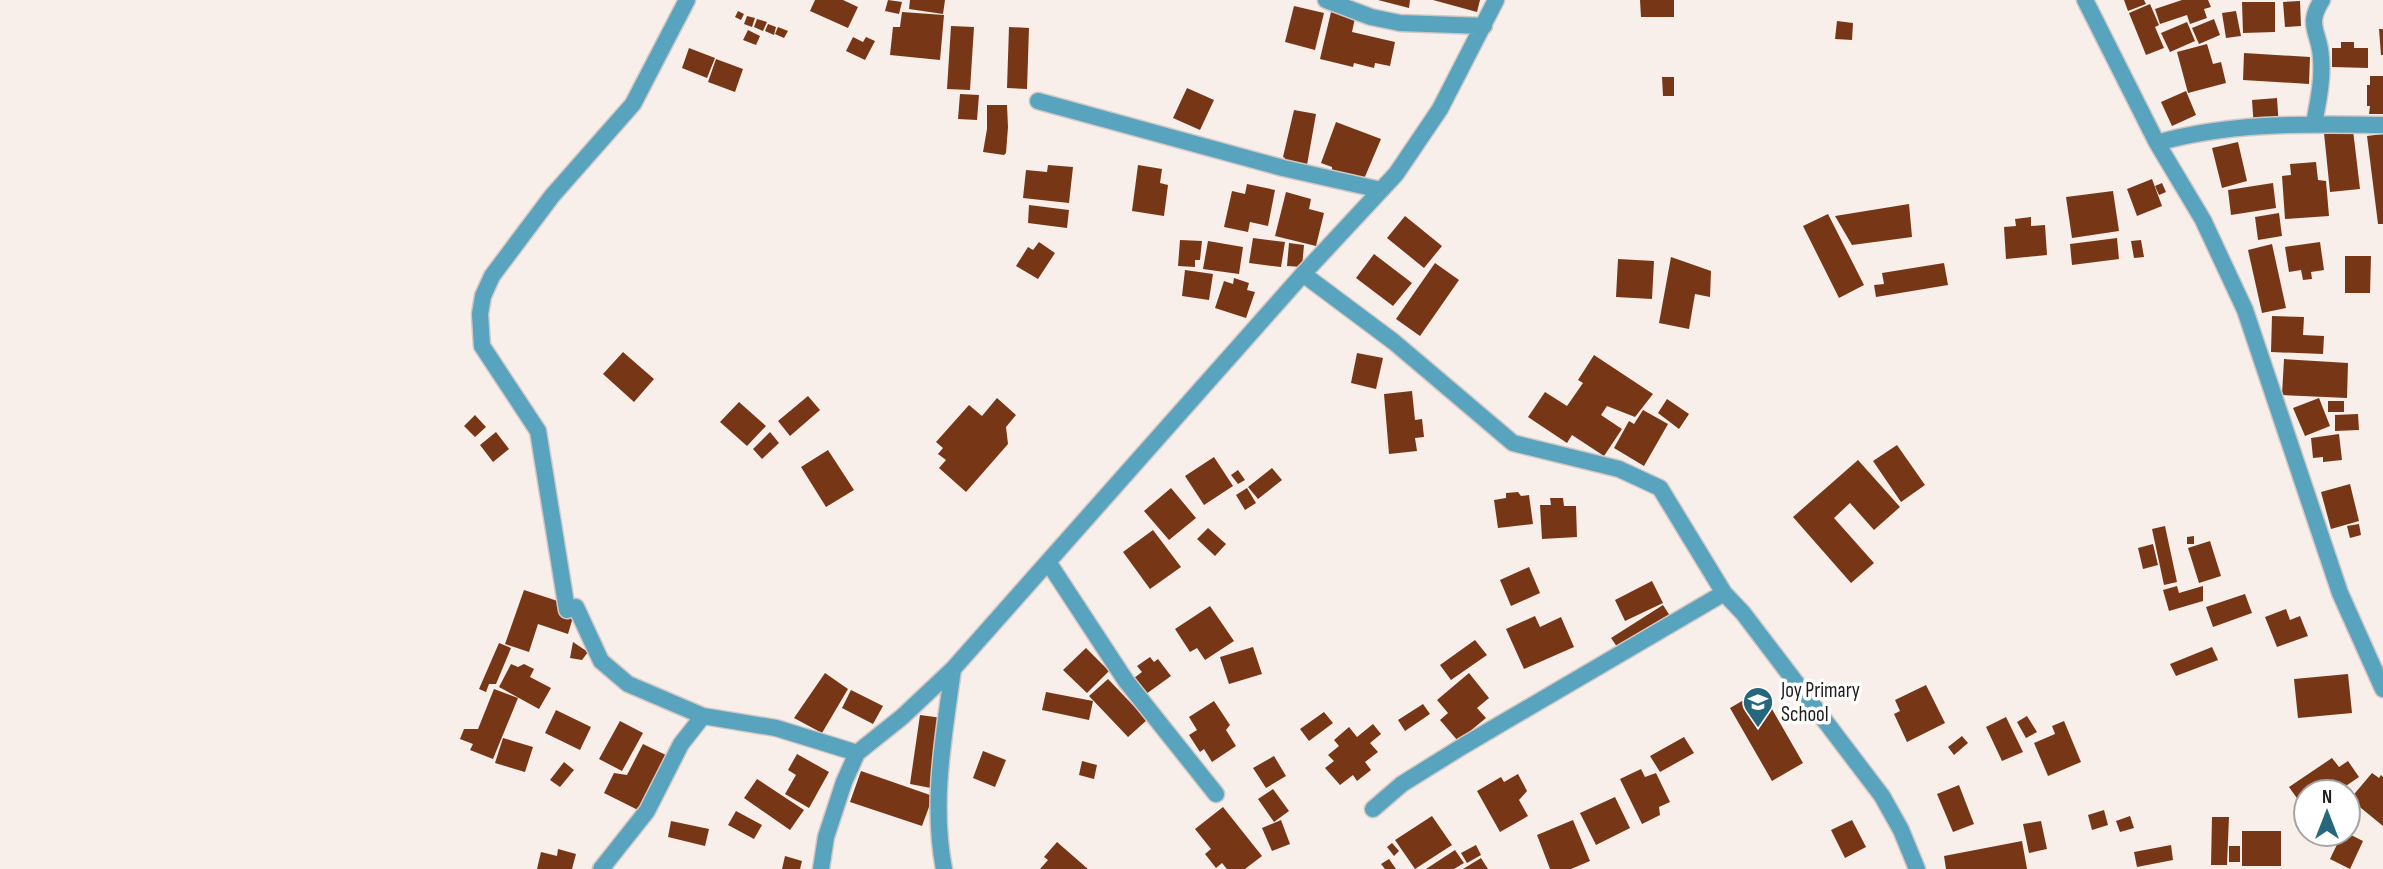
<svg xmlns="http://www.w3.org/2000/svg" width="2383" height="869" font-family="'Sofia Sans Condensed',sans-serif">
<rect width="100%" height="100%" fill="#f8eeea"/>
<path fill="#773717" d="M815,0H843L858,7L848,28L810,11Z
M888,0L902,2L899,14L885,11Z
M910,0H945L943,14L909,9Z
M1378,0H1410L1409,8Z
M1433,0H1480L1477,12Z
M1640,0H1674V17H1641Z
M2124,0H2144L2146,4L2128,11Z
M2182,0H2208L2211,7L2204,9L2207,18L2190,24L2187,15L2160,24L2155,9Z
M2300,1L2301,26L2285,27L2283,2Z
M2242,2H2275V32L2243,33Z
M2150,4L2159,25L2155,27L2164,48L2146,55L2129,13Z
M1294,6L1324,13L1315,50L1285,42Z
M738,11L744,14L741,20L735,17Z
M2236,11L2241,36L2226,38L2222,13Z
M902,12L944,15L940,60L890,55L893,27H900Z
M1331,12L1355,18L1352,32L1395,42L1390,66L1375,63L1374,68L1354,63L1353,67L1320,59Z
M747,16L755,18L752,27L744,24Z
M757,19L767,22L763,31L754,27Z
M2214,19L2220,35L2199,44L2192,28Z
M1837,21L1853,23L1852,40L1835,39Z
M2187,22L2195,41L2170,52L2161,33Z
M768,24L776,27L774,35L765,31Z
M951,26L974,27L970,90L947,89Z
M778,27L788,31L784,38L775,34Z
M1009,27L1029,28L1027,89L1007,88Z
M2379,29H2383V55H2381Z
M748,30L760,36L756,45L743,40Z
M853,37L863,42L866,37L875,41L865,60L846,51Z
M2341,42H2354V48H2368V68L2332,67V48H2341Z
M2207,44L2213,64L2221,62L2226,83L2188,93L2177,52Z
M689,48L715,58L707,78L682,68Z
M2244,53L2310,57L2309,84L2243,80Z
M716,59L743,69L735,92L708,82Z
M2370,76H2383V114H2369L2370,106H2367V85H2370Z
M1662,77H1674V96H1663Z
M1187,88L1214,100L1200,130L1173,118Z
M2186,91L2196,115L2172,126L2161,102Z
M960,94L979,95L977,120L958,119Z
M2277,98L2279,128L2254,129L2252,100Z
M987,105H1007L1008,127L1006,153L1004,155L983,152L987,129Z
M1294,110L1316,114L1307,165L1285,161V158L1283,157Z
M1336,122L1381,139L1364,179L1332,171V167L1321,163Z
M2353,130L2360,189L2330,192L2324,133Z
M2383,134V224H2378L2367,136Z
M2238,142L2247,181L2222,188L2212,148Z
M2316,162L2318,180L2326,181L2329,216L2285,219L2282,176L2291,175L2290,164Z
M1048,165L1073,167L1069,203L1023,198L1026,170L1047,172Z
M1138,165L1162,169L1160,183L1168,185L1164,216L1132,211Z
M2152,179L2162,206L2137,216L2127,189Z
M2162,183L2166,192L2159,195L2155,186Z
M2273,183L2276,208L2231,215L2228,190Z
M1247,184L1275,190L1268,226L1250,222L1248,232L1224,227L1232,191L1245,194Z
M2113,191L2119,231L2072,238L2066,197Z
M1286,192L1311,199L1309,209L1324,213L1316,246L1275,236Z
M1909,204L1912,237L1852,245L1835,216Z
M1029,205L1069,210L1067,228L1028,223Z
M2279,213L2282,236L2258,240L2255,217Z
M1828,214L1864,285L1839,298L1803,226Z
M1405,216L1442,246L1424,268L1387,238Z
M2031,217V226L2045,225L2047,255L2006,259L2004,227L2016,226L2015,219Z
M1253,238L1285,242L1281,267L1249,263Z
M2117,238L2119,259L2072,265L2070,244Z
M1180,240L1202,241L1200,260H1195V267L1178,266Z
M2141,240L2144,257L2134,258L2131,241Z
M1208,241L1243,247L1239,274L1203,269Z
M1039,242L1055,253L1038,279L1016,266L1028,247L1033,250Z
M2320,242L2324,270L2311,272L2312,279L2303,280L2301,270L2289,272L2285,247Z
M1289,243L1304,245L1302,267L1287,266Z
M2272,244L2286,308L2262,313L2248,250Z
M1374,254L1412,283L1393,306L1356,278Z
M2345,256H2371L2370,293H2345Z
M1671,257L1711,271L1710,297L1695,294L1689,329L1659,323Z
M1618,259L1654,261L1652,299L1616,297Z
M1435,263L1459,280L1420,336L1396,319Z
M1944,263L1948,285L1876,297L1874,285L1884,284L1882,273Z
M1185,270L1213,274L1209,300L1182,296Z
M1234,278L1249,283L1247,290L1255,292L1246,318L1215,308L1224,281L1233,284Z
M2272,316L2304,317L2303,335L2324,336L2323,354L2271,352Z
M623,352L654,379L634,402L603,374Z
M1357,353L1383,358L1376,389L1351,383Z
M1594,355L1653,394L1635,417L1607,406L1601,415L1622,429L1604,456L1572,435L1567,443L1528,417L1545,392L1567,406L1583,383L1578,380Z
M2284,359L2348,363L2347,398L2282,395Z
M1412,391L1415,420L1422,419L1424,437L1415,438L1417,451L1389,454L1384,394Z
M808,396L820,410L790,436L778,421Z
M997,398L1016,415L1006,427L1008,444L966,492L939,468L946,460L938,454L943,448L936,442L969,405L982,416Z
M2319,398L2330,426L2305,436L2293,408Z
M1667,399L1689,414L1679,429L1658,413Z
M2328,401H2344V412H2328Z
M739,402L766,426L747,446L720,422Z
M1643,410L1668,424L1644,466L1614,448L1629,421L1634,424Z
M2358,414L2359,430L2335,431V415Z
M475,415L486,427L475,437L464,426Z
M496,432L509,449L493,462L480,445Z
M770,432L779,443L762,459L753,449Z
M2339,434L2342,460L2323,462V457L2313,458L2311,438Z
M1897,445L1925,485L1901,502L1873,461Z
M828,450L854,490L826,507L801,467Z
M1214,457L1233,486L1204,505L1185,476Z
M1858,460L1900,507L1874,530L1850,503L1834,518L1874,563L1851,583L1793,517Z
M1272,468L1282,480L1258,499L1248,487Z
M1238,470L1245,480L1238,484L1231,475Z
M2350,484L2359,521L2331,529L2321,492Z
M1171,488L1196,518L1169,540L1144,511Z
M1247,488L1256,503L1245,510L1236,495Z
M1518,492L1521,496L1529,495L1533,524L1498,528L1494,500L1506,498V493Z
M1550,498H1563L1564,506H1576L1577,537L1542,539L1540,505H1551Z
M2359,524L2361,535L2350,538L2347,526Z
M2165,526L2177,582L2164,585L2152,529Z
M1208,528L1226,544L1215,556L1197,539Z
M1153,530L1181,567L1150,589L1123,552Z
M2194,536V544H2187V537Z
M2210,541L2221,576L2199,583L2188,548Z
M2153,544L2158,565L2143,569L2138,548Z
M1529,567L1540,593L1511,606L1500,580Z
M1652,581L1663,603L1625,621L1615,600Z
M2177,586L2179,593L2203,586V601L2169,611L2163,590Z
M524,590L576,607L568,634L538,624L529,652L505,644Z
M2245,594L2252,613L2213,627L2206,607Z
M1663,605L1672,619L1620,651L1611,638Z
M1210,606L1234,641L1205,660L1197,648L1190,652L1175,629Z
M2286,609L2290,620L2300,616L2308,636L2277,647L2265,617Z
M1535,616L1540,627L1561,617L1574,647L1524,669L1506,629Z
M1475,640L1487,655L1451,680L1440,665Z
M573,642L588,652L582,660L570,658Z
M499,643L511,648L496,684H489L486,692L479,689Z
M1253,647L1262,674L1229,684L1220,657Z
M2212,647L2218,660L2176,676L2170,664Z
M1086,648L1109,671L1087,693L1063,670Z
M1150,657L1154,662L1158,659L1171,676L1146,694L1134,678L1142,672L1137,666Z
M511,664L518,667L524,664L534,669L530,677L551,688L539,709L499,687Z
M825,673L848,689L822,733L794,718Z
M1469,673L1489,698L1477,708L1486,718L1458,741L1440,720L1448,713L1437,700Z
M2348,674L2352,713L2298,718L2294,679Z
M1108,679L1147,720L1128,737L1089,696Z
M1926,685L1945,723L1907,742L1894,714L1900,711L1895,700Z
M494,689L518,698L493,759L470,750L473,744L460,739L464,729H478Z
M851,690L883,706L873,724L842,708Z
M1761,690L1803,763L1772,781L1730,708Z
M1046,692L1093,701L1089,720L1042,710Z
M1214,701L1230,725L1226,730L1236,746L1212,762L1204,749L1200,752L1189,735L1197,730L1189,717Z
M1423,704L1430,714L1405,731L1398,720Z
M556,710L591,727L580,750L545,733Z
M1324,712L1333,723L1309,741L1300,729Z
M920,715L942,718L931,788L910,784Z
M2027,716L2037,732L2026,738L2017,722Z
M2006,717L2023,752L2002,761L1986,727Z
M620,721L643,733L622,771L599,759Z
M2064,721L2081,762L2048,776L2034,743L2055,734L2052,726Z
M1373,724L1381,734L1370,743L1378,752L1365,762L1371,770L1357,781L1353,775L1340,785L1325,768L1334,761L1328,755L1339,746L1334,740L1349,727L1357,737Z
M1962,736L1968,743L1954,755L1948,747Z
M1684,737L1694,753L1660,772L1650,756Z
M503,738L533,747L525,772L495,763Z
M643,744L670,757L642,812L604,793L614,773L627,775Z
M983,751L1006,760L995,787L973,778Z
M797,754L829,772L809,808L785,794L796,775L788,770Z
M1274,756L1286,776L1266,788L1253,768Z
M2332,758L2339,767L2348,761L2359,777L2337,792H2306V811L2289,787Z
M1082,761L1097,765L1094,779L1079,775Z
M564,762L574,770L560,787L550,780Z
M1641,769L1645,777L1656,773L1670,802L1659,807L1660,815L1642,824L1620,779Z
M861,771L933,796L922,826L850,802Z
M2372,773L2379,778L2381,775L2383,777V826L2350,799Z
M1518,774L1527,791L1519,800L1528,816L1500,832L1477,791L1501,777L1504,782Z
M757,779L804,810L790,830L744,798Z
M1959,785L1974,824L1953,832L1937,794Z
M1273,789L1289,811L1274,822L1258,799Z
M1615,797L1630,828L1596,845L1580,813Z
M2348,802L2358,810L2348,822Z
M1223,807L1262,856L1245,869H1227L1222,863L1216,868L1205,854L1211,849L1195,829Z
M2104,810L2108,825L2092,830L2088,815Z
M736,811L762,825L754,839L728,825Z
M1432,816L1452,845L1415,869L1395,840Z
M2130,816L2134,828L2120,832L2116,821Z
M2212,817H2229L2227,865H2211Z
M1281,820L1290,844L1272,851L1262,828Z
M1573,820L1590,861L1571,869H1550L1537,835Z
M1852,820L1866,847L1845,858L1831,830Z
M671,821L709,829L705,846L668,837Z
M2041,821L2047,849L2029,853L2023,824Z
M2242,831H2281V866H2242Z
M2342,834H2349L2363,841L2350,869L2330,859Z
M2022,841L2027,869H1946L1944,856Z
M1057,842L1088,869H1040L1048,860L1044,857Z
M1392,843L1399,851L1394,856L1387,847Z
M1476,845L1481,855L1467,863L1461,853Z
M2171,845L2173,860L2137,867L2134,852Z
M2229,846H2240V862H2229Z
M558,849L576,854L572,869H537L541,852L557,856Z
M1455,850L1464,863L1454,869H1426Z
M785,856L802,861L800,869H782Z
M1481,858L1488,869H1463Z
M1389,859L1396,869H1385L1381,864Z"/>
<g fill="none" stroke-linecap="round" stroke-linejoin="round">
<g stroke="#d1c8c5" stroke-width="19">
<path id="street" d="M687,0L633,104L552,196L492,276L483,296L480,314L482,346L538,431L567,610L576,607L601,661L628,684L703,716L776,728L857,753
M1326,0L1371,17L1400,23L1484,26
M2085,0L2157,143L2203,220L2245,310L2340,593L2383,689
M1038,101L1283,168L1381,190
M2314,124C2318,102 2323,80 2321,58C2320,32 2305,26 2322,0
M2157,143C2229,122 2308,124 2383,125
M1303,274L1394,342L1513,443L1619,469L1660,488L1724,593L1743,613L1882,796L1901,830L1917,869
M1048,562L1126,681L1216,794
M1373,809L1402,784L1463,746L1724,593
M601,869L647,811L681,744L703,716
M821,869L826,837L844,782L857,753L902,717L953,669L1303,274L1396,174L1440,109L1496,0
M944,869C931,803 944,735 953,669"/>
</g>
<use href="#street" stroke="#58a3bd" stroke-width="16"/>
</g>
<defs>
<g id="school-pin" transform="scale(1.575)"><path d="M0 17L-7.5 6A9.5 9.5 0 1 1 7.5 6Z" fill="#27677c" stroke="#fff"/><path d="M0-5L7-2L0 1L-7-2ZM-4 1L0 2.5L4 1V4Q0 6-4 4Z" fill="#fff"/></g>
</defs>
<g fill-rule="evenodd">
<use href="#school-pin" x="1758" y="702"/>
</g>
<g text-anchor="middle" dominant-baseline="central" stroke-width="7" stroke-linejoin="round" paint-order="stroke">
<g font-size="21" fill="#201d1b" stroke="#fff" text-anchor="start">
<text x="1781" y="690">Joy Primary<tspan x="1781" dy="24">School</tspan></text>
</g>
</g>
<g transform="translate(2327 813)"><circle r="33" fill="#ffffff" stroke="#a6a5a4" stroke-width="2"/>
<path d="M0-5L12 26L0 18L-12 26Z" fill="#27677c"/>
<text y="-10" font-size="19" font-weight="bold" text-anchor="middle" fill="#201d1b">N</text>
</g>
</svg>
